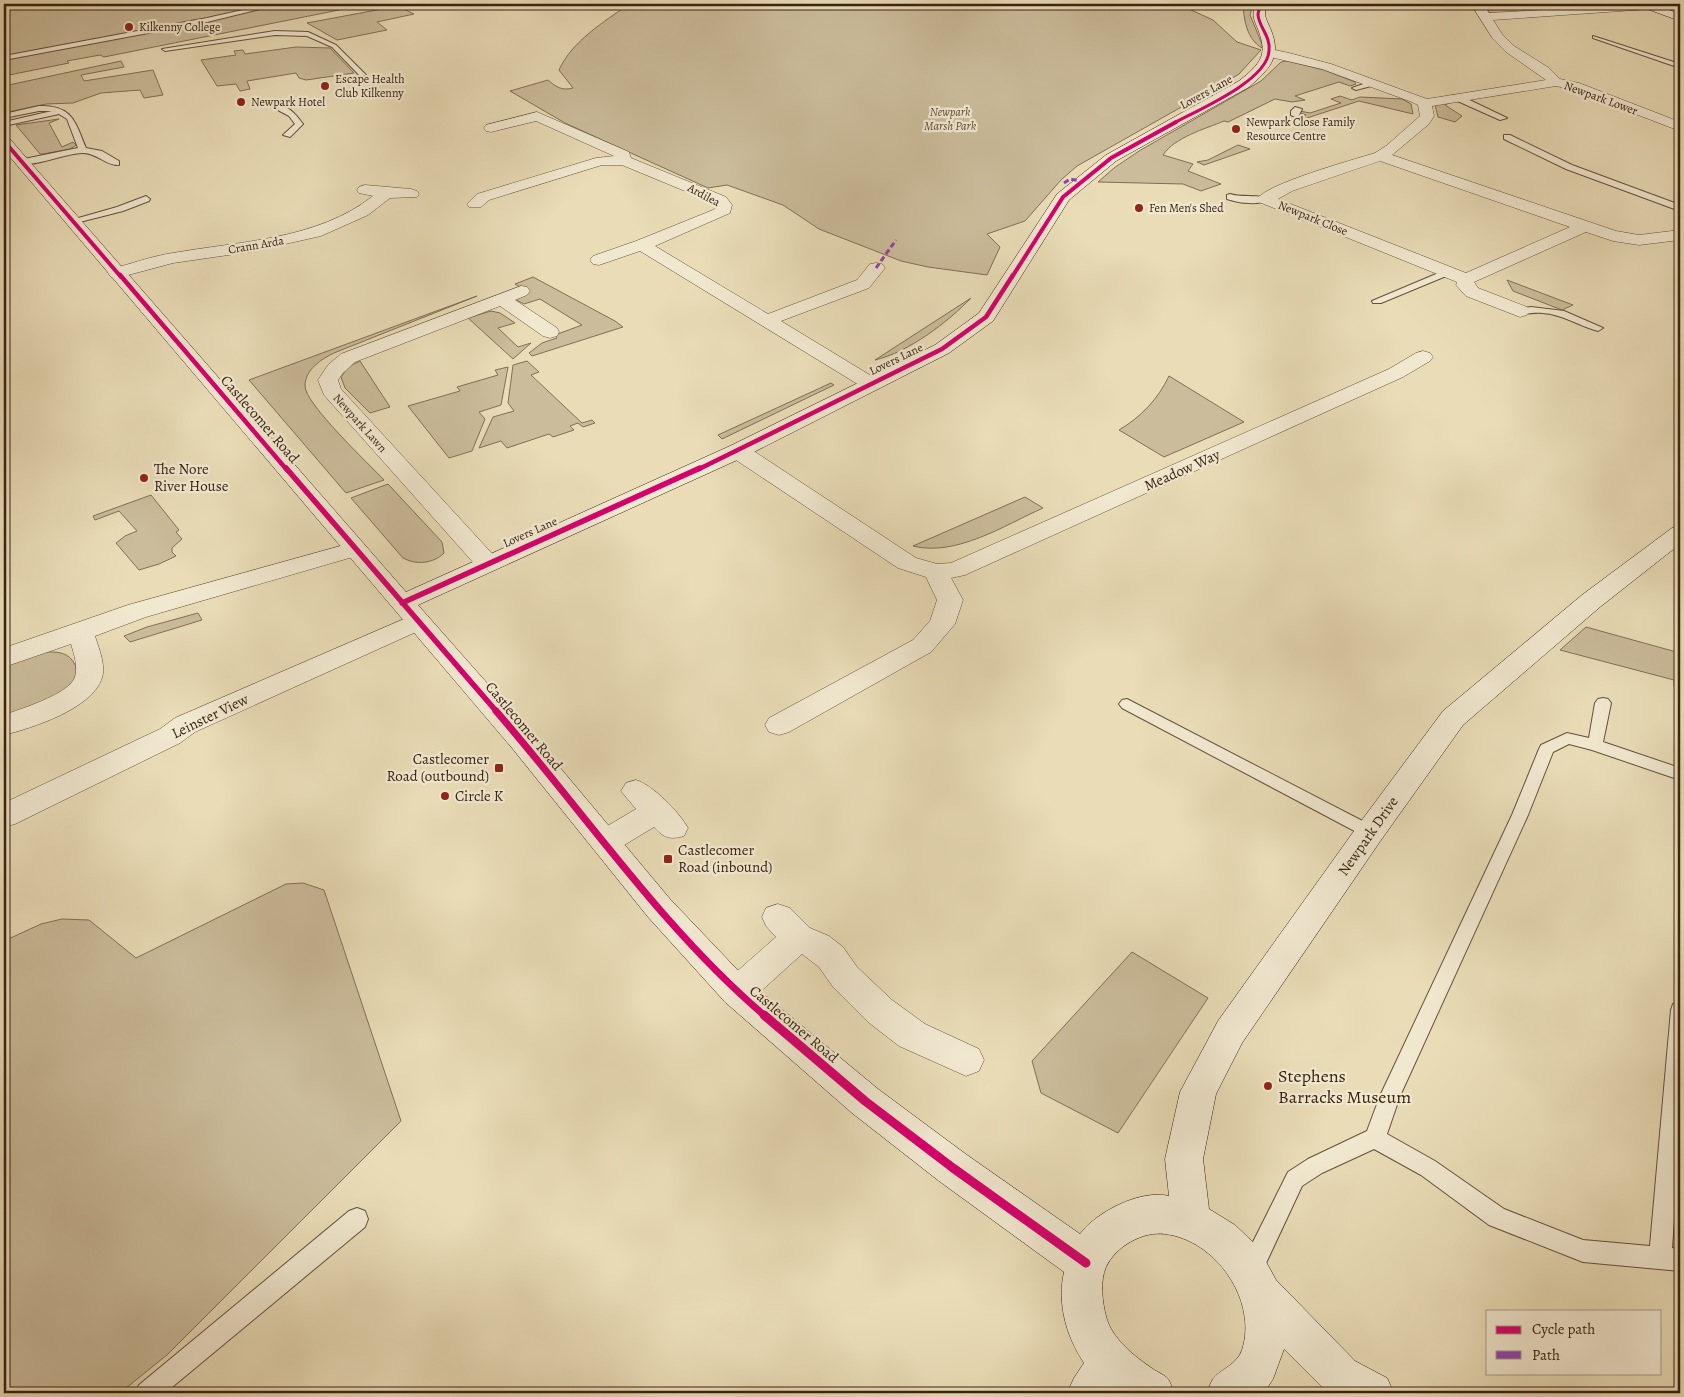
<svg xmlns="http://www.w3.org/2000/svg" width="1684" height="1397" font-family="Alegreya,serif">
<rect width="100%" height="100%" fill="#e9dcb7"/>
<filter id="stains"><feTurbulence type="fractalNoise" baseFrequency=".004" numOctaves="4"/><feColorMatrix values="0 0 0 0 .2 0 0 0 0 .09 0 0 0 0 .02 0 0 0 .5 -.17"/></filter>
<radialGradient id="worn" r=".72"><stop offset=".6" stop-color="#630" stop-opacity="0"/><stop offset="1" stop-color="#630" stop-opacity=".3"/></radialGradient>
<path fill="#cbbc9b" stroke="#826f56" d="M37,4H270L206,19L4,56V9Z
M282,4H369L104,57L100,55L67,61L69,63L4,76V59L209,21Z
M629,4H1178L1213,20L1237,42L1261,50L1239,74L1231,79L1077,166L1061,180L1025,221L987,234L1000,247L987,275L928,267L901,261L819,229L783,205L727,185L708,188L565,123L510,91L548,80C556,87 562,91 573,88L559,70C572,41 604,22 629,4Z
M1243,4H1253L1250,15L1262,44V48C1247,39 1244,21 1243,4Z
M1484,4H1621V5L1617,7L1495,15L1490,13Z
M398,6L414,14L377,22L387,30L337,40L307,23Z
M296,47L330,48L354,73L306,80L299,78L296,73L247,81L250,89L240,91L236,84L217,86L201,60L236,55L234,51L243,50L245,54Z
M121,61L124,67L81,75L84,81L153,70L163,95L144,98L140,90L101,93L73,103L46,104L4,113V86Z
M1287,61L1324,70L1355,82L1356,84L1350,86L1339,82L1295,96L1305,100L1292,102L1275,99L1228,122L1224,121C1205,129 1175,137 1163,155L1193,164L1188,171L1221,184L1201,191L1183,184L1098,182L1114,168L1139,151L1261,81L1281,62Z
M1340,96L1352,100L1360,97L1402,99L1411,104L1413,114L1359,101L1304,119L1299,118L1306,115L1298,112L1300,111L1310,113L1341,103L1331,99Z
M1454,101L1445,105L1462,116L1455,122L1438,117L1435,105Z
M59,119L49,123L62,147L73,142L76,145L70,149L43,154H40L16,125Z
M1238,145L1250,149L1204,165L1197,162L1208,160Z
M533,277L615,321L623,327L532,356L529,353L542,343L557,338L555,335L582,325L540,299L524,304L513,298L529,292L515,284Z
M1507,280L1573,305L1562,310L1513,291Z
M477,296L334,353C322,359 305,369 305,386C305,404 369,464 384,480L346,493L249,380Z
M971,298C948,322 909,352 875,360Z
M491,311L500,313L515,323L498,328L518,347L531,343L513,359L468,318Z
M360,361L390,407L370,413L345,388L341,377L348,367Z
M527,361L539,372L531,375L582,423L592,420L595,423L583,427L578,423L570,426L574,430L553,437L549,434L507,448L501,441L479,448L493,417L514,411L508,403L513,365Z
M508,367L501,405L479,412L485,419L472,451L449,458L408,406L460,391L457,387L498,375L495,370Z
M1169,376L1244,422L1164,457L1119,430C1141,417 1158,399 1169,376Z
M831,383L834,385L722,439L718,435Z
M388,484L442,542L444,553C433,564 416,565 403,558L351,498Z
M151,495L179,530L176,532L182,539L172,548V552L176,556L159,564L139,570L116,543L125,536L137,531L119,511L95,520L93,516Z
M1025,497L1043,508C1005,525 956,557 913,546Z
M198,613L202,620L130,642L124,636L147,627Z
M1586,627L1680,653V687L1674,686V680L1560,650Z
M44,652C56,652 67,651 74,663C91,690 20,711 4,717V666L27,656Z
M303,883L324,890L401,1121L168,1354L120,1393H4V941L41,924L62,919L89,920L136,958L286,884Z
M1132,952L1208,998L1118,1133L1041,1093L1032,1061Z"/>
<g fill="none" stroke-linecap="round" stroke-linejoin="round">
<g stroke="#65503b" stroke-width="2">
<path id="lane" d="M270,4H280L207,22L4,60V56L207,18Z
M275,31L308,32L336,45L366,75L360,76L332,47L307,36L275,35L165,51L162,49Z
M1593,36L1680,64V68L1593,38Z
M1372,81L1376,83L1375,85L1356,90L1352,88Z
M1453,95H1459L1507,118L1500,120L1453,99Z
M276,105C289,105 296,115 303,124L290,137L283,135L295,124L289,116L276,109Z
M39,106C73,105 75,122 86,148L102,151L119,161V165C106,166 96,152 82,153C62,154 39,166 19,164V160L78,148L67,119L59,114L4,126V122L52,111H39L4,118V114Z
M1295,107L1302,109L1298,117H1295L1291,115V111Z
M1504,135H1510L1572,165L1680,205V211L1566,169L1504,139Z
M1230,194C1242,198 1262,194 1269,199C1260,206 1238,203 1227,199V195Z
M146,196L150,199L149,201L123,211L72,224L68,221L117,207Z
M1448,269L1453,272L1451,274L1381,303H1373L1372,301Z
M1531,307L1564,311L1603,328L1598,331C1579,326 1562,314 1542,313C1533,312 1521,316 1515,311L1516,309Z
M1603,698L1608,699L1611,703L1603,742L1680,768V780L1592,750L1569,744L1553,752L1528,815L1400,1096L1387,1134L1435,1161L1504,1209L1583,1240L1650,1246L1671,1010L1673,1004L1680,1002V1134L1672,1248L1680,1249V1271L1583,1262L1489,1225L1421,1175L1374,1149L1322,1173L1302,1186L1260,1276L1252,1279L1244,1276L1241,1268L1244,1260L1288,1172L1308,1159L1367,1131L1380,1096L1512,815L1539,749L1541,745L1567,733L1589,738L1595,703L1598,699Z
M1127,699L1376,828L1378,832L1376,836L1370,838L1364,836L1122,708L1119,704L1122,700Z
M357,1208L365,1211L368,1219L365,1227L165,1393H135L139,1385L349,1211Z"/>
</g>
<g stroke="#65503b" stroke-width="1">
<path id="street" d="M1471,4H1482L1489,13L1653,4L1655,6L1653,8L1649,9L1493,20L1502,34L1514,46L1549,68L1560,79L1579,83L1680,122V131L1570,89L1556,86L1432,106L1434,116L1429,124L1392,155L1616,231L1639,235L1680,230V240L1639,245L1613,241L1586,232L1474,282L1478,288L1527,307L1529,311L1527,315L1520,317L1466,296L1456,285L1457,282L1259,202L1257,199C1268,183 1353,160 1375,153L1386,146L1420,116L1418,105L1412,102L1322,69L1266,56L1264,53L1266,50L1270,49L1289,53L1331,64L1427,99L1546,80L1506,52L1493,39ZM1380,161L1570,227L1466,273L1278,199L1292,191Z
M537,112L629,152L631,158L726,197L732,205L730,213L655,246L768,314L857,280L870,264L876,263L882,264L885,268L869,288L781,321L878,380L881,384L878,388L871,390L864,388L640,251L599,265L593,264L590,260L593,256L636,241L713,210L716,208L714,203L622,165H602L489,200L481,207H469L467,204L477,194L596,158L614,156L536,121L491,132L486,131L484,128L486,125Z
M365,185L411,189L417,191L419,194L417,197L390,198L368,215L321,236L249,252L173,263L117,278L111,277L108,273L111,269C131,264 152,256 173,253C241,241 317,240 373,196L359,193L357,190L359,187Z
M521,286L527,287L530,291L527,295L515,300L557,328L559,332L557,336L550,338L543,336L500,306L355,362L343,373L338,380L341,389L497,559L500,564L497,569L488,571L479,569L324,395L318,380L328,365L341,354Z
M1423,351L1430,353L1433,357L1430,361L1403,377L965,575L951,578L963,600L955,624L931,652L789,732L779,735L769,732L765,725L769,718L913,640L930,621L937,600L926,577L898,568L730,456L727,451L730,446L738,444L746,446L916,558L937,564L951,563L1389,369L1416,353Z
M355,542L363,544L367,549L363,554L146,617L95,636C99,649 106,665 102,678C92,709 32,728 4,735V715C21,709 66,695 74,679C79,669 74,654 71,644L4,667V648L128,605Z
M418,613L427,615L431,621L427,627L195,732L180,743L15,824L4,827V803L160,729L175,718Z
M636,780C653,785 679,812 688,828L684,836C670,840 664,838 654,827L616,850L605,854L594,850L590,842L594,834L636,809L621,791L626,783Z
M778,904L790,908L810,928L829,936L843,947L857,967L892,1000L925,1024L979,1049L984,1060L979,1071L966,1076L899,1046L868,1022L833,987L819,967L802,954L749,1002L737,1007L725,1002L720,992L725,982L776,937L766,926L762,917L766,908Z"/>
</g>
<g stroke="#392212" stroke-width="1">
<path id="secondary" d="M1256,4H1267C1263,17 1266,18 1271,30C1282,58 1269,69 1249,87L1116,161L1069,200L993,321L949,353L746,456L418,605L532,734L670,899L749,982L878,1089L967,1155L1080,1234C1096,1212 1141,1189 1169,1196L1165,1159L1180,1092L1218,1021L1359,824L1443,711L1582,595L1672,528L1680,526V544L1600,607L1463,725L1381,840L1242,1043L1216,1094L1203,1159L1209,1209L1235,1225L1258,1247L1276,1280L1355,1361L1387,1378L1394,1393H1328L1284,1349L1273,1379L1264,1393H1207C1209,1389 1210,1383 1213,1379C1219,1370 1237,1365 1242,1350C1258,1301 1216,1240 1165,1234C1143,1231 1116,1246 1106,1267C1100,1281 1102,1301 1106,1316C1111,1338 1135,1357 1153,1369C1157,1372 1165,1375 1168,1379C1171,1383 1172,1389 1174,1393H1067L1074,1378L1084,1363C1066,1336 1057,1303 1064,1272L939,1181L852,1113L725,1002L648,917L512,748L4,150V137L9,138L406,592L730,446L935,345L979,313L1057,194L1106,155L1239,81C1261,63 1269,55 1257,27C1253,17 1252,14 1256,4Z
M1638,4H1653L1680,14V21L1639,6Z"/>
</g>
<use href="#lane" fill="#f1e8d0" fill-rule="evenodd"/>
<use href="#street" fill="#f1e8d0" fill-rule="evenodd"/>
<use href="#secondary" fill="#f1e8d0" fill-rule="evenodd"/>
<path stroke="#8e44ad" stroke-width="3" stroke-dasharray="5.5 3" stroke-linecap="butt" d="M1064,183L1070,179L1081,181
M876,268L896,240"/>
<g stroke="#f1e8d0" stroke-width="4.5">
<path id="cycleway-far5" d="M1174,123C1198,110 1267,81 1269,51C1271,37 1259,27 1258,15C1258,12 1260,7 1261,4"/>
</g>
<g stroke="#f1e8d0" stroke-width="5.5">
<path id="cycleway-far4" d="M4,141L121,277
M1012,277L1063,197L1111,158L1176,122"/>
</g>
<g stroke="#f1e8d0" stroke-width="7">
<path id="cycleway-far3" d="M120,275L287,470
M697,470L942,349L986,317L1013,275"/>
</g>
<g stroke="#f1e8d0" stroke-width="9">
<path id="cycleway-far2" d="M286,468L497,712
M402,603L700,468"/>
</g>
<g stroke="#f1e8d0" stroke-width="10">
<path id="cycleway-far1" d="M496,711C584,812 662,928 765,1016"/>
</g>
<g stroke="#f1e8d0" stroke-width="12">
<path id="cycleway" d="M764,1015L865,1101L953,1168L1086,1263"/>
</g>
<use href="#cycleway-far5" stroke="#d6006c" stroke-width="3"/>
<use href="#cycleway-far4" stroke="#d6006c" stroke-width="4"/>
<use href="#cycleway-far3" stroke="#d6006c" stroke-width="4.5"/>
<use href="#cycleway-far2" stroke="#d6006c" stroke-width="5.5"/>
<use href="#cycleway-far1" stroke="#d6006c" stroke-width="7"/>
<use href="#cycleway" stroke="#d6006c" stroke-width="9"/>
</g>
<g fill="#8f2418" stroke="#f1e8d0" stroke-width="2">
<circle cx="129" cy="27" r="5"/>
<circle cx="325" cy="86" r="5"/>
<circle cx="241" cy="102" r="5"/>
<circle cx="1236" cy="129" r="5"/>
<circle cx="1139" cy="208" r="5"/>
<circle cx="144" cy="478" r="5"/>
<rect x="494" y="763" width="10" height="10" rx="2.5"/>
<circle cx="445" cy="796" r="5"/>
<rect x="663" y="854" width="10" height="10" rx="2.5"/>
<circle cx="1268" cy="1086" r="5"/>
</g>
<g text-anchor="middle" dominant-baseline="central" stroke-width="4.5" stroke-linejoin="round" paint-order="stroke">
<g font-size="12" fill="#392212" stroke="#f1e8d0" text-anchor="start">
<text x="139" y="27">Kilkenny College</text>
<text x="335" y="79">Escape Health<tspan x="335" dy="14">Club Kilkenny</tspan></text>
<text x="251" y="102">Newpark Hotel</text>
<text x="1246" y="122">Newpark Close Family<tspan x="1246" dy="14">Resource Centre</tspan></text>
<text x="1149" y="208">Fen Men's Shed</text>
</g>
<g font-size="12" fill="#392212" stroke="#f1e8d0">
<text transform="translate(1206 92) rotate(-29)">Lovers Lane</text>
<text transform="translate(1601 98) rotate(20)">Newpark Lower</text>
<text transform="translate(704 195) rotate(28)">Ardilea</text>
<text transform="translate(1313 218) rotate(22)">Newpark Close</text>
<text transform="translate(256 245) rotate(-10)">Crann Arda</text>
<text transform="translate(896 359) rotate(-26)">Lovers Lane</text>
<text transform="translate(360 423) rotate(48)">Newpark Lawn</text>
<text transform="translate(530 532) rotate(-24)">Lovers Lane</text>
</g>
<g font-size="12" font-style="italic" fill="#5e4834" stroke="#f1e8d0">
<text x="950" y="112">Newpark<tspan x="950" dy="14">Marsh Park</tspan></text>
</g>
<g font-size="15" fill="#392212" stroke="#f1e8d0">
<text transform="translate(260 419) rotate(49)">Castlecomer Road</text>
<text transform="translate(1182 470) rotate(-24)">Meadow Way</text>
<text transform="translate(210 716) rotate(-26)">Leinster View</text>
<text transform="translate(524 726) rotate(50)">Castlecomer Road</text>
<text transform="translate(1368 836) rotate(-55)">Newpark Drive</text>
<text transform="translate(794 1024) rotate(40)">Castlecomer Road</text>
</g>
<g font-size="15" fill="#392212" stroke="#f1e8d0" text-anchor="start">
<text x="154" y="469">The Nore<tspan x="154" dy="17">River House</tspan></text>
<text x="489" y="759" text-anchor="end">Castlecomer<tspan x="489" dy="17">Road (outbound)</tspan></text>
<text x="455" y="796">Circle K</text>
<text x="678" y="850">Castlecomer<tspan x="678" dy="17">Road (inbound)</tspan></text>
</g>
<g font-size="18" fill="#392212" stroke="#f1e8d0" text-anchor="start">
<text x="1278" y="1076">Stephens<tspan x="1278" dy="21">Barracks Museum</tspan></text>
</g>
</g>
<rect width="1684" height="1397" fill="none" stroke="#e9dcb7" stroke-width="20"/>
<rect x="5" y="5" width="1674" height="1387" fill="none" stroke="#392212" stroke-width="2.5"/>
<rect x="10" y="10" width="1664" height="1377" fill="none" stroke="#392212"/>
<rect x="1486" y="1310" width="175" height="65" fill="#f1e8d0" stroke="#a79984"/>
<rect x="1496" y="1326" width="25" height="8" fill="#d6006c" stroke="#a79984"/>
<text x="1532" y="1334" font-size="15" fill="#392212">Cycle path</text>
<rect x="1496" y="1351" width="25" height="8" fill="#8e44ad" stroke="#a79984"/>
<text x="1532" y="1360" font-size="15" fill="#392212">Path</text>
<rect width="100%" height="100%" filter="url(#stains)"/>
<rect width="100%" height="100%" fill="url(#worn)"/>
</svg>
